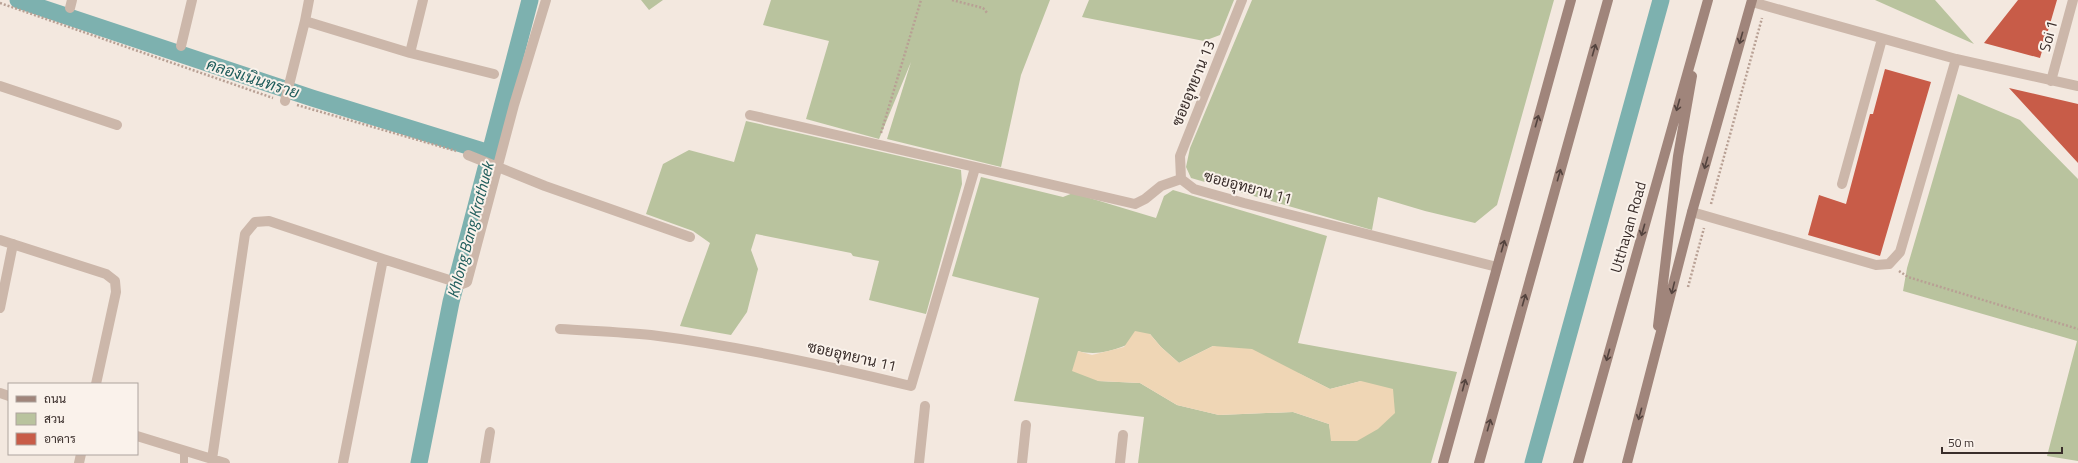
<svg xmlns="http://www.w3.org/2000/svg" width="2078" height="463" font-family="'Titillium Web',Sarabun,sans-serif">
<rect width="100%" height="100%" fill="#f3e8df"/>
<path fill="#b9c39e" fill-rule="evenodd" d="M641,0H663L649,10Z
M771,0H1050L1021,75L1001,167L887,139L911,62L879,139L806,119L829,41L763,25Z
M1089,0H1234L1220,35L1204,41L1082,17Z
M1252,0H1554L1497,205L1475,223L1425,211L1378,197L1372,230L1191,178L1186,167L1190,148Z
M1875,0H1935L1974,44Z
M1958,94L2020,120L2078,179V461L2047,456L2077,341L1903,291L1907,268Z
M746,121L961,170L962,184L926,314L869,300L879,261L853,256L851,253L756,234L751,250L758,269L747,312L731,335L680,326L710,243L693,231L646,214L663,164L689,150L734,162Z
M981,177L1063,197L1073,193L1156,218L1164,196L1173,190L1327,236L1298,343L1457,372L1431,463H1138L1144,417L1014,401L1039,298L952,276ZM1150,334L1161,347L1179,363L1213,346L1300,374L1330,389L1361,381L1332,441L1329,424L1293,412L1219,415L1177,405L1140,383L1098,381L1078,351C1104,358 1127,345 1150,334Z"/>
<path fill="#efd6b5" d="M1135,331L1150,334L1161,347L1179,363L1213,346L1252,349L1330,389L1361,381L1393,389L1395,413L1378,429L1357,441H1331L1329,424L1293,412L1219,415L1177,405L1140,383L1098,381L1072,371L1078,351L1092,355L1124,347Z"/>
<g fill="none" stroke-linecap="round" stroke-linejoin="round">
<path stroke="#7db1af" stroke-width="17" d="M18,0L312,98L490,153
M419,463L451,302L530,0
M1533,463L1661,0"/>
</g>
<path fill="#c85c48" d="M2018,0H2057L2040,58L1984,43Z
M1885,69L1931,82L1880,256L1808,235L1819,195L1846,204L1870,114H1873Z
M2009,88L2078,104V163Z"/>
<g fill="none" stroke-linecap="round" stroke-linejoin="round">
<path stroke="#b8a094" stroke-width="2.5" stroke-dasharray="2 2" stroke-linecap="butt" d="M952,0L983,8L988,14
M0,3L273,98
M297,105L456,151
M881,133L921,0
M1711,204L1762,18
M1899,271L1908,277L2078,329
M1688,287L1704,228"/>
<path stroke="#ccb7aa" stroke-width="8" d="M184,463V451"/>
<path stroke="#ccb7aa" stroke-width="10" d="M309,0L305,21L410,53L494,74
M1752,2L1956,59L2078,86
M70,8L72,0
M181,46L192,0
M410,53L423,0
M2051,81L2073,0
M0,86L117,125
M285,101L305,21
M750,115L1135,204L1145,199L1161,186L1181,179L1194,189L1244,203L1497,267
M468,155L545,186L690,237
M1181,179L1180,156L1242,0
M1842,184L1882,39
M1692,212L1876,265L1889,264L1900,252L1956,59
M0,240L106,274L115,281L116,292L96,384
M383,259L462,284L467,282L514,105L546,0
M0,308L13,244
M560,329C590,331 621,332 651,335C739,346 825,365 911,386L975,168
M0,393L9,396
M137,436L225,463
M212,459L245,234L255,222L269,221L383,259L343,463
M79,463L81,454
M485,463L490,432
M919,463L925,406
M1022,463L1026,425
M1120,463L1123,435"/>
<path stroke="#a0857b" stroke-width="10" d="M1658,326L1678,156L1692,76
M1443,463L1571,0
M1479,463L1608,0
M1578,463L1708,0
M1627,463L1692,212L1752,0"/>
</g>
<defs><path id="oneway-shaft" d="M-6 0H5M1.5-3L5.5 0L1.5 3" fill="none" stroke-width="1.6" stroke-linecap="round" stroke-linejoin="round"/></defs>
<g stroke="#53433e">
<use href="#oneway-shaft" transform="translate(1741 38) rotate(106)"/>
<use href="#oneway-shaft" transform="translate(1594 50) rotate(-74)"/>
<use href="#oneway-shaft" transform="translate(1678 105) rotate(106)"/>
<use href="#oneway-shaft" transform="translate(1537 121) rotate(-74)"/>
<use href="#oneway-shaft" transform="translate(1706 163) rotate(106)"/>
<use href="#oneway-shaft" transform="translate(1559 175) rotate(-74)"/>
<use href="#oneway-shaft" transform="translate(1643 230) rotate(106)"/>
<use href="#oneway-shaft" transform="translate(1503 246) rotate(-74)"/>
<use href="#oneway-shaft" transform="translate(1673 288) rotate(104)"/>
<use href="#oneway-shaft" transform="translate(1524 300) rotate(-74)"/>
<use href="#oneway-shaft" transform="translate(1608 355) rotate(106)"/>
<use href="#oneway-shaft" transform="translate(1464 385) rotate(-75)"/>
<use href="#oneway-shaft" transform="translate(1640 414) rotate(105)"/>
<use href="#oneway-shaft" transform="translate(1489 425) rotate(-74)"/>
</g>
<g text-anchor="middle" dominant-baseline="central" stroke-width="4" stroke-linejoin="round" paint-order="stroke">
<g font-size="15" fill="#392d2a" stroke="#faf2eb">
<text transform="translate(2048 36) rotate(-75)">Soi 1</text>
<text transform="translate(1193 83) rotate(-68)">ซอยอุทยาน 13</text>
<text transform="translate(1248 187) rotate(15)">ซอยอุทยาน 11</text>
<text transform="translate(1628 227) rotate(-74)">Utthayan Road</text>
<text transform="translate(852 356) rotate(13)">ซอยอุทยาน 11</text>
</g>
<g font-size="16" font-style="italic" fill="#1e5c5b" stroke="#faf2eb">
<text transform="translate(253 78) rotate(18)">คลองเนินทราย</text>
<text transform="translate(470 230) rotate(-75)">Khlong Bang Krathuek</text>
</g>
</g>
<rect x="8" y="383" width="130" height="72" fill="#faf2eb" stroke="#ada39e"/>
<rect x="16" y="396" width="20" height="6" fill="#a0857b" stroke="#ada39e"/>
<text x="44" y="403" font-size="12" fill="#392d2a">ถนน</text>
<rect x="16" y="413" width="20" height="12" fill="#b9c39e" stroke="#ada39e"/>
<text x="44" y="423" font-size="12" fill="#392d2a">สวน</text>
<rect x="16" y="433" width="20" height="12" fill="#c85c48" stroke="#ada39e"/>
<text x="44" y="443" font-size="12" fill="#392d2a">อาคาร</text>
<path d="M1942 447v6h120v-6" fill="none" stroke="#392d2a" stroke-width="2"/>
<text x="1948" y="447" font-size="12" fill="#392d2a" stroke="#faf2eb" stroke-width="3" paint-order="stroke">50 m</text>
</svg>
